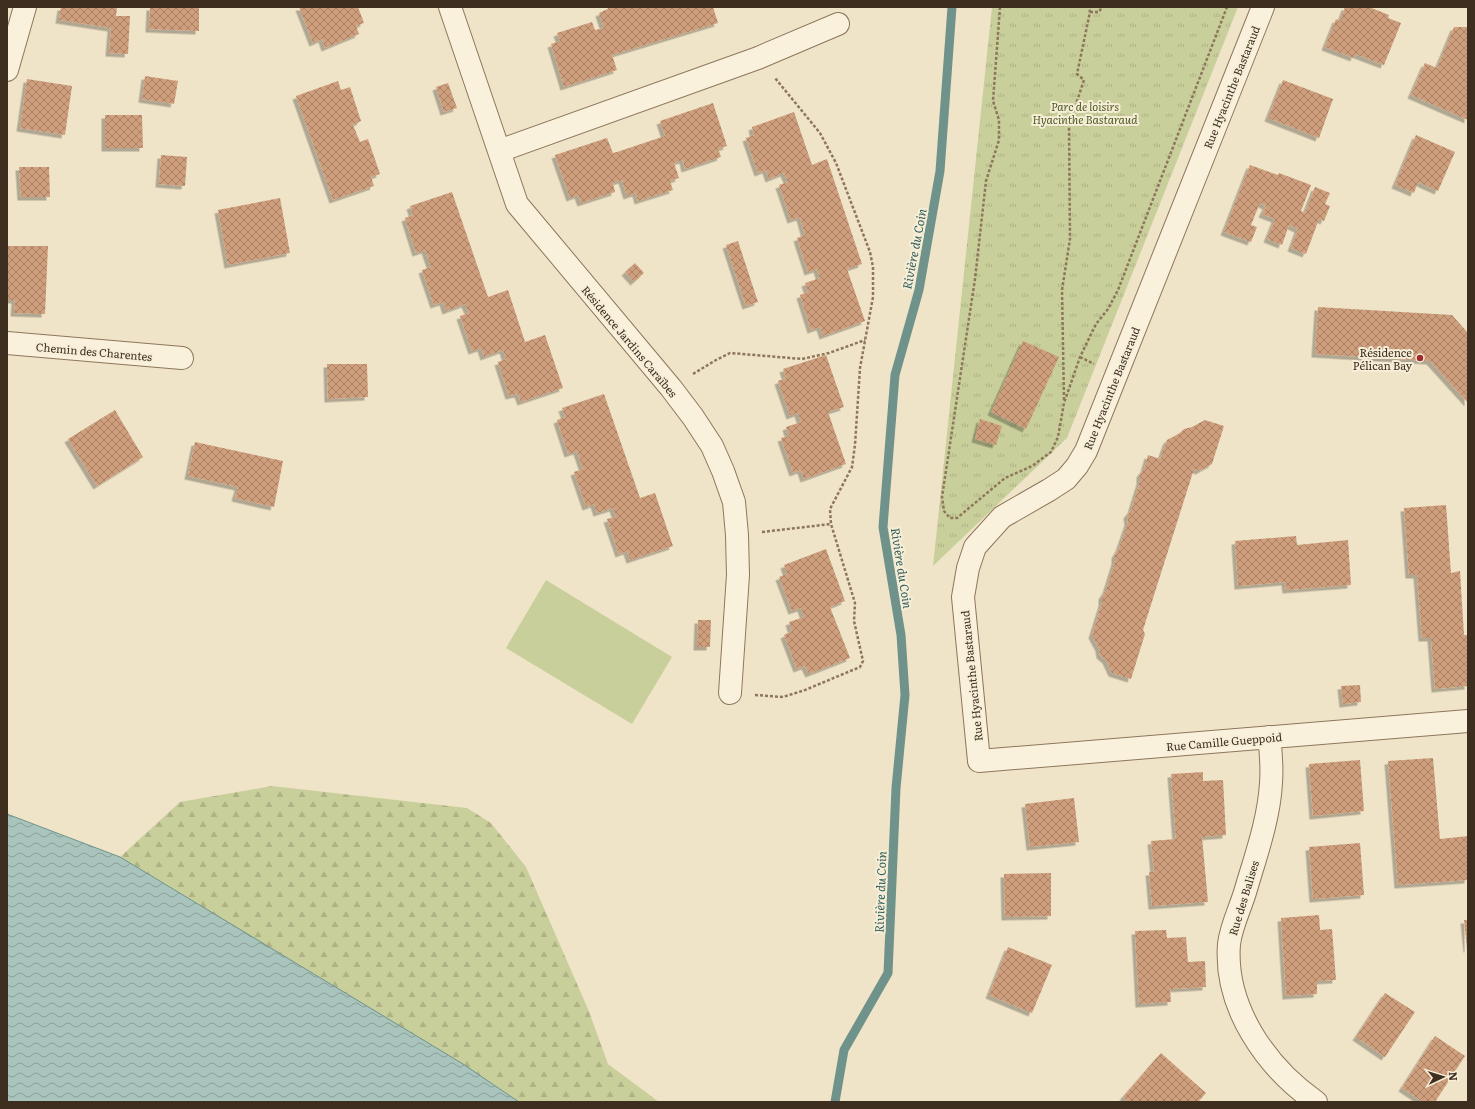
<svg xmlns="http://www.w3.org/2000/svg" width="1475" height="1109" font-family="Literata,serif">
<defs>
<pattern id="forest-firs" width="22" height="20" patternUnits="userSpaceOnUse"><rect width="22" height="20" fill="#c9cf9b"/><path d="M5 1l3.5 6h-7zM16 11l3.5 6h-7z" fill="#aeb285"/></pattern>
<pattern id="park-tufts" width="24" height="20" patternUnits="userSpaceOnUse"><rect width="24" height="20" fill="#c9cf9b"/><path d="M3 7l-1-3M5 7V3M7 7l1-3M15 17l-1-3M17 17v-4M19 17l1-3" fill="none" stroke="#aeb285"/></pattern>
<pattern id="water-waves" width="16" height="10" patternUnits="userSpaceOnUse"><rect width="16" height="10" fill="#a9c4bc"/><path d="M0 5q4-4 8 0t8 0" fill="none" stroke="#8ba098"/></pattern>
<pattern id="building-cross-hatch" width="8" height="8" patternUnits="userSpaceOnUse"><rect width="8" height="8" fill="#cf9f7d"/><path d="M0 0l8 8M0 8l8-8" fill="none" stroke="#a98266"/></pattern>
<filter id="shadow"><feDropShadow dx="-3.5" dy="3.5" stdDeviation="0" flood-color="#0004"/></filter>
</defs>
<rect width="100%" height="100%" fill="#f0e4c8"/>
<path fill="#c9cf9b" d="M546,580L672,657L632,724L506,648Z"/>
<path fill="url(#forest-firs)" d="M272,786L467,808L491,823L526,867L588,1009L608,1064L659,1102H515L366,1006L120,857L180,802Z"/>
<path fill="url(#park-tufts)" d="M992,7H1238L1067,438L933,566Z"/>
<path fill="url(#water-waves)" stroke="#6f938a" d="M7,814L120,857L463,1064L519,1102H7Z"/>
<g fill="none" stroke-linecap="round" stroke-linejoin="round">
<path stroke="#6f938a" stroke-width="9" d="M835,1102L844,1050L888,973L896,788L905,695L901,635L883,527L895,375L919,290L940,171L952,7"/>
</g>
<path fill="url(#building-cross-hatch)" filter="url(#shadow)" d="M61,7H117L116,16H130L128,54L109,53L111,28L59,20Z
M150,7H199V31L149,29Z
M299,7H358L364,23L356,26L359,34L325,48L322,39L313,43Z
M607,7H713L718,23L612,55L617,70L564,87L551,44L560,41L557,33L592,22L595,30L604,28L599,13L608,9Z
M1345,7H1369L1389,15L1388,18L1401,23L1384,65L1355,54L1354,58L1325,47L1336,19L1340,21Z
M1454,27H1468V120L1411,95L1425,63L1437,68Z
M145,76L178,81L174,104L142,99Z
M27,79L72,86L65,135L20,128Z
M1283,80L1333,99L1319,138L1268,118Z
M338,81L341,90L350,87L361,121L353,125L360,142L368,139L380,174L371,177L374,186L333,200L296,96Z
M448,83L457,108L444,112L436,87Z
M713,103L727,146L718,149L721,157L685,169L683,160L674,163L679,178L670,181L673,190L638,201L636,193L627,196L622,180L613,183L615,192L581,203L578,195L570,198L555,155L607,138L613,153L617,152L665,136L660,121Z
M794,112L812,165L827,159L862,264L847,269L865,321L823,336L820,327L811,330L800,295L808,292L805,283L820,278L817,269L808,272L797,238L805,235L800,217L791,220L779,185L788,182L784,173L769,179L766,170L758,173L746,138L754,135L752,127Z
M105,115H142L143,148H105Z
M1416,135L1455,152L1438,191L1418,182L1414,193L1395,185Z
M161,155L187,157L185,186L159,184Z
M1250,165L1278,175L1279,173L1311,185L1301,211L1305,213L1315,187L1330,193L1325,204L1330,206L1324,221L1319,219L1306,254L1291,248L1298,229L1289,225L1282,245L1267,239L1275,219L1262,214L1266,206L1260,203L1251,225L1257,227L1251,242L1224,232Z
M19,167H49L50,197H21Z
M452,192L488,297L508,290L525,342L545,335L563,388L521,402L518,394L509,396L498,362L506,359L503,350L484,357L481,348L472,351L460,316L469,313L465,304L446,311L443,302L434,305L422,270L431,267L425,250L416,253L405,218L413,215L410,206Z
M280,198L290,253L228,265L218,210Z
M738,241L758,302L746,306L726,245Z
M7,246H48L45,314L14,313L15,300H7Z
M635,263L644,273L634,282L625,272Z
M1318,307L1452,315L1468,333V403L1430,361L1315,354Z
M1023,341L1059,357L1026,429L991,412Z
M826,355L844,407L828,412L846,464L804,479L801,470L793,473L781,438L789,436L786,427L801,422L798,413L790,416L778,381L786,378L783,369Z
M327,364H367L368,397L328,399Z
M604,394L640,498L655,493L673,546L630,560L627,551L619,554L607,519L616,517L613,508L597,513L594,504L586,507L574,472L583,469L577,451L568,454L557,420L565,417L562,408Z
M115,410L143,457L97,486L68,439Z
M980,419L1002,426L996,445L975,439Z
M1205,420L1224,426L1212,464L1199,471L1194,469L1143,630L1145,634L1131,679L1112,673L1106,660L1100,655L1099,648L1092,635L1102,603V596L1106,590L1115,561V555L1119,548L1128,522L1127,515L1131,510L1140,481V474L1144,469L1148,455L1160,459L1167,440L1180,433L1184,429L1192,427Z
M195,442L283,461L274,507L235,498L238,487L188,476Z
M1446,505L1451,573L1460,571L1464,635H1468V686L1435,689L1431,638H1422L1417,575H1409L1404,508Z
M1296,536L1297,545L1348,540L1351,585L1286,590L1285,582L1238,586L1235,541Z
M826,549L845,601L830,607L850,658L809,674L805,666L797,669L784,635L792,631L789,622L804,617L801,608L792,611L779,577L787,574L784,565Z
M698,620H711L710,647H697Z
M1360,685L1361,702L1343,704L1341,686Z
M1433,758L1440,839L1468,836V880L1398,885L1388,761Z
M1360,760L1364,811L1313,816L1309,764Z
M1203,772V781L1223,780L1226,835L1202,837L1208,902L1152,906L1149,872H1154L1151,841L1176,839L1171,774Z
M1074,798L1079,842L1030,847L1025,804Z
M1360,843L1364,895L1313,899L1309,847Z
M1051,873V916L1005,917L1004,874Z
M1319,915L1320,930L1332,929L1336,980L1317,981V994L1286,996L1281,918Z
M1464,920H1468V949H1467Z
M1166,930L1167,938L1186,937L1188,962L1205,961L1206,987L1170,989L1171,1002L1139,1004L1135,931Z
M1008,947L1052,965L1032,1013L989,995Z
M1385,993L1415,1012L1385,1057L1356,1037Z
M1435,1036L1465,1056L1435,1102H1423L1402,1088Z
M1161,1053L1206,1093L1198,1102H1128L1123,1097Z"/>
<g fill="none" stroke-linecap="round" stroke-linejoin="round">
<g stroke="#8d765c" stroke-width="24">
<path id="minor" d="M450,7L517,204L671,388L693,417L712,446L723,471L734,502L737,535L738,575L730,693
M1263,7L1086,451L1077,466L1066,479L1049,490L1002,517L975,547L968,568L963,597L979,761L1468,721
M7,70L25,7
M499,151L758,58L838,24
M7,343L182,358
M1269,737C1271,752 1272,768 1271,783C1269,819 1256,855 1246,889C1241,907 1231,926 1229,944C1224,1007 1266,1067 1316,1102"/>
</g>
<path stroke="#8d765c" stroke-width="2.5" stroke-dasharray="3 2" stroke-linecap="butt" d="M1000,7L993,101L999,120V140L986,181L975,279L942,497L944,511L950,518H957L1005,478L1032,466L1051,452L1058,437L1064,403L1080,357L1096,324L1108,309L1118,290L1227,7
M1090,12H1099L1102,7
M1080,357L1094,364
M693,374L716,360L730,353L802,359L829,353L865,340
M1064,400L1062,290L1070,239L1069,125L1084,80L1077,74L1090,12L1089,7
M762,532L831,524
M755,695L783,697L805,690L860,667L863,661L854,621L855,603L831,524L830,509L852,467L855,445L860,368L873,297V267L870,252L836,163L820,133L775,78"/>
<use href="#minor" stroke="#faf1dc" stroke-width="22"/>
</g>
<circle fill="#9e2a2b" stroke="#f7eed8" stroke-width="1.5" cx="1420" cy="358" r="4"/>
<g text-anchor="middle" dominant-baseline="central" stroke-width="4" stroke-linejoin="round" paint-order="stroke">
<g font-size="11" fill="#3d2e20" stroke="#f7eed8">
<text transform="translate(1231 87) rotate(-68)">Rue Hyacinthe Bastaraud</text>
<text transform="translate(630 341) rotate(50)">Résidence Jardins Caraïbes</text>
<text transform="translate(94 351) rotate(5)">Chemin des Charentes</text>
<text transform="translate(1111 388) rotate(-68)">Rue Hyacinthe Bastaraud</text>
<text transform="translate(971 676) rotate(-96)">Rue Hyacinthe Bastaraud</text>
<text transform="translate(1224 741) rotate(-5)">Rue Camille Gueppoid</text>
<text transform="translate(1243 898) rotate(-73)">Rue des Balises</text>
</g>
<g font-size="11" font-style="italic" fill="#4d5a26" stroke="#f7eed8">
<text x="1085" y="106">Parc de loisirs<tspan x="1085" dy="13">Hyacinthe Bastaraud</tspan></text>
</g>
<g font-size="11" fill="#3d2e20" stroke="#f7eed8" text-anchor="end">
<text x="1412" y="352">Résidence<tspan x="1412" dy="13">Pélican Bay</tspan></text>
</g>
<g font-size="12" font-style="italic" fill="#2f5d5a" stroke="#f7eed8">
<text transform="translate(914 249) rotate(-79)">Rivière du Coin</text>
<text transform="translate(902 568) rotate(81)">Rivière du Coin</text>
<text transform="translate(880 892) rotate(-88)">Rivière du Coin</text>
</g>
</g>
<rect width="1475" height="1109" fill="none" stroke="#3d2e20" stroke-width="16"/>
<g transform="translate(1443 1077) rotate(86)" stroke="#f7eed8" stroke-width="3" paint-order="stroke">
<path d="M0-3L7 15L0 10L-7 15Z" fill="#3d2e20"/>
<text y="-6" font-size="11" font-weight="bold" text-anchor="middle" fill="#3d2e20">N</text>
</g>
</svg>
